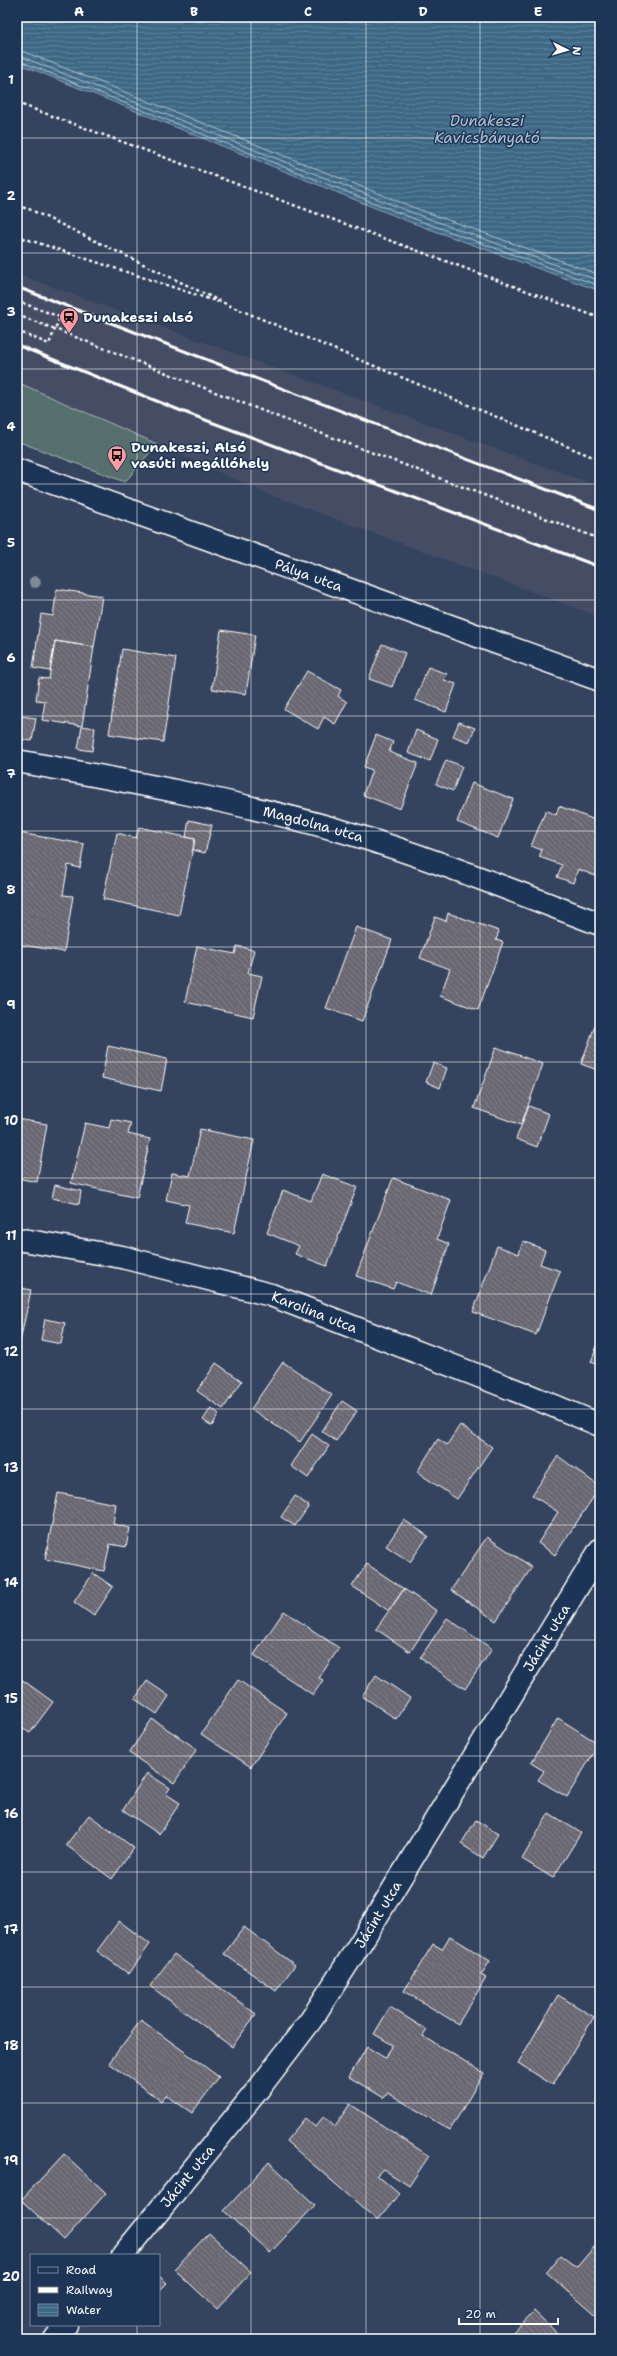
<svg xmlns="http://www.w3.org/2000/svg" width="617" height="2356" font-family="'Shantell Sans',sans-serif">
<defs>
<pattern id="water-rules" width="6" height="5" patternUnits="userSpaceOnUse"><rect width="6" height="5" fill="#3e6885"/><path d="M0 2.5h6" fill="none" stroke="#5b7f97"/></pattern>
<pattern id="building-back-hatch" width="6" height="6" patternUnits="userSpaceOnUse"><rect width="6" height="6" fill="#696772"/><path d="M-1 5l2 2M0 0l6 6M5-1l2 2" fill="none" stroke="#807e87"/></pattern>
</defs>
<rect width="100%" height="100%" fill="#34445f"/>
<filter id="ink" filterUnits="userSpaceOnUse"><feTurbulence type="fractalNoise" baseFrequency=".025" numOctaves="2"/><feDisplacementMap in="SourceGraphic" scale="8" xChannelSelector="R" yChannelSelector="G"/><feConvolveMatrix kernelMatrix="1 2 1 2 8 2 1 2 1" color-interpolation-filters="sRGB"/></filter>
<g filter="url(#ink)">
<path fill="#444e65" d="M17,274L600,487V617L266,493L17,382Z"/>
<path fill="#556f6c" stroke="#aab7b6" d="M17,382L157,444L125,482L17,441Z"/>
<path fill="url(#water-rules)" stroke="#8ba4b6" d="M17,17H600V291L410,222L17,63Z"/>
<g fill="none" stroke-linecap="round" stroke-linejoin="round">
<path stroke="#b2c3ce" stroke-width="1" d="M17,49L415,208L600,275
M17,55L413,213L600,281
M17,60L412,218L600,286"/>
</g>
<path fill="url(#building-back-hatch)" stroke="#fff" d="M57,589L102,596L94,647L55,641L50,671L33,668L41,614L53,616Z
M221,630L255,635L246,694L212,689Z
M55,641L94,647L82,726L42,720L45,701L36,700L39,678L49,679Z
M382,644L405,653L392,687L369,679Z
M122,649L176,658L163,742L109,734Z
M428,667L447,674L444,680L456,684L446,712L415,700Z
M307,671L341,690L338,696L347,702L335,724L324,717L318,729L284,709Z
M21,716L36,718L32,741L18,739Z
M459,722L475,728L469,742L453,736Z
M82,726L95,728L92,751L78,749Z
M416,730L438,739L430,761L408,753Z
M376,735L393,742L389,752L418,763L400,809L363,795L372,770L364,767Z
M446,760L462,766L453,791L436,784Z
M472,783L513,799L498,838L457,822Z
M559,806L600,822V864L595,876L578,869L573,883L557,877L562,865L539,857L542,850L531,846L546,810L556,815Z
M189,820L212,825L205,853L193,850L195,839L186,837Z
M139,827L195,839L179,915L103,899L117,833L136,838Z
M19,833L84,844L80,868L68,865L63,895L73,896L64,952L17,944V844Z
M448,913L499,931L496,940L503,942L478,1010L440,996L450,969L420,958L435,917L446,921Z
M356,927L392,940L362,1021L326,1008Z
M197,946L235,954L237,946L254,950L248,973L262,976L253,1017L185,1002Z
M600,1012V1071L581,1064Z
M108,1046L167,1059L161,1091L102,1078Z
M496,1047L543,1064L521,1125L474,1108Z
M433,1063L447,1068L440,1088L426,1082Z
M529,1106L549,1114L537,1147L516,1139Z
M17,1119L47,1124L37,1182L17,1178Z
M111,1119L131,1123L128,1134L150,1139L137,1198L71,1183L85,1123L109,1128Z
M200,1129L254,1140L234,1233L185,1223L189,1205L166,1200L172,1173L190,1176Z
M322,1174L357,1187L327,1266L295,1254L299,1246L267,1233L283,1190L311,1201Z
M393,1178L451,1200L437,1239L449,1244L431,1295L396,1282L393,1289L356,1276Z
M55,1185L81,1191L79,1204L52,1198Z
M523,1241L545,1250L540,1264L560,1271L536,1335L473,1312L497,1246L519,1254Z
M17,1287L31,1290L17,1356Z
M45,1319L65,1323L61,1344L41,1340Z
M600,1338V1366L591,1362Z
M283,1362L332,1395L300,1442L251,1409Z
M216,1363L242,1381L223,1409L197,1391Z
M342,1401L357,1411L336,1441L322,1431Z
M211,1408L219,1414L212,1426L203,1420Z
M460,1425L492,1447L457,1499L417,1472L438,1439L447,1445Z
M312,1434L329,1446L308,1478L291,1466Z
M558,1456L600,1487L555,1555L538,1543L558,1512L532,1495Z
M58,1493L116,1504L113,1524L130,1528L126,1547L110,1544L104,1571L45,1559Z
M295,1496L309,1506L295,1526L281,1517Z
M404,1520L428,1536L410,1562L386,1546Z
M487,1537L532,1567L496,1621L451,1590Z
M367,1564L404,1589L389,1611L352,1586Z
M93,1573L113,1587L94,1616L74,1602Z
M404,1589L437,1611L410,1652L376,1629Z
M284,1611L339,1648L319,1678L323,1680L313,1695L254,1655Z
M447,1618L492,1649L465,1689L420,1658Z
M376,1675L410,1698L396,1719L362,1696Z
M17,1676L53,1702L30,1733L17,1723Z
M238,1680L287,1713L251,1767L201,1734Z
M147,1681L169,1696L157,1714L135,1699Z
M558,1718L599,1744L567,1797L538,1780L544,1771L531,1763Z
M152,1719L197,1749L174,1783L129,1753Z
M147,1773L170,1788L166,1794L180,1803L159,1834L123,1810Z
M549,1813L581,1833L553,1878L522,1859Z
M89,1815L134,1848L112,1879L66,1845Z
M476,1820L498,1834L483,1858L461,1844Z
M119,1921L150,1944L129,1974L97,1951Z
M244,1927L295,1965L276,1991L224,1954Z
M450,1936L490,1961L481,1975L486,1978L458,2024L404,1991L433,1944L442,1949Z
M174,1954L256,2014L232,2047L150,1986Z
M558,1995L594,2017L553,2085L518,2063Z
M390,2007L427,2030L423,2036L484,2073L450,2130L388,2093L384,2098L349,2077L367,2047L385,2058L393,2045L374,2034Z
M141,2020L219,2077L192,2113L166,2095L161,2101L109,2063Z
M350,2104L429,2156L409,2186L383,2169L377,2175L399,2194L377,2220L286,2141L305,2118L315,2127L324,2116L335,2126Z
M64,2154L106,2193L64,2240L21,2200Z
M269,2162L315,2205L270,2253L224,2211Z
M209,2233L251,2272L217,2309L174,2269Z
M594,2247L600,2252V2319L546,2272L561,2255L577,2267Z
M159,2276L167,2283L159,2291Z
M534,2311L563,2339H507Z"/>
<g fill="none" stroke-linecap="round" stroke-linejoin="round">
<g stroke="#fff" stroke-width="25">
<g id="street">
<path id="s1" d="M17,761C127,781 237,801 345,832C432,858 515,892 600,924"/>
<path id="s2" d="M17,1239L122,1257L271,1295L530,1396L600,1425"/>
<path id="s3" d="M123,2255L260,2087L311,2020L363,1939L600,1550"/>
<path d="M55,2339L66,2325"/>
</g>
</g>
<g stroke="#fff" stroke-width="25">
<g id="secondary">
<path id="s4" d="M17,470L600,680"/>
</g>
</g>
<path stroke="#fff" stroke-width="2.5" stroke-dasharray="3 3" stroke-linecap="butt" d="M17,103L600,318
M17,206L29,209L228,305L600,460
M17,236L218,302
M17,301L60,317L55,329L17,315
M17,331L49,344L55,329L286,420L600,539"/>
<use href="#street" stroke="#1d3557" stroke-width="22"/>
<use href="#secondary" stroke="#1d3557" stroke-width="22"/>
<path stroke="#fff" stroke-width="3" d="M17,287L600,510
M17,345L184,412L600,567"/>
</g>
<circle fill="#7e8b97" cx="35" cy="582" r="6"/>
</g>
<path fill="none" stroke="#fff" stroke-width="1" stroke-opacity="0.55" d="M137,17V2255M251,17V2339M366,17V2339M480,17V2339M17,138H600M17,253H600M17,369H600M17,484H600M17,600H600M17,716H600M17,831H600M17,947H600M17,1062H600M17,1178H600M17,1294H600M17,1409H600M17,1525H600M17,1640H600M17,1756H600M17,1872H600M17,1987H600M17,2103H600M17,2218H600M137,2325V2339"/>
<defs>
<g id="station-pin" transform="scale(1)"><path d="M0 17L-7.5 6A9.5 9.5 0 1 1 7.5 6Z" fill="#ff9aa2" stroke="#1d3557"/><path d="M-3-6H3Q5-6 5-4V2Q5 4 3 4L4.5 6H3L1.5 4h-3L-3 6H-4.5L-3 4Q-5 4-5 2V-4Q-5-6-3-6ZM-3.5-4v3h7v-3ZM-3.5 1v1.5H-2V1ZM2 1v1.5H3.5V1Z" fill="#111"/></g>
<g id="bus-pin" transform="scale(1)"><path d="M0 17L-7.5 6A9.5 9.5 0 1 1 7.5 6Z" fill="#ff9aa2" stroke="#1d3557"/><path d="M-5-6H5V4H4V6H2V4H-2V6H-4V4H-5ZM-3.5-4V0h7V-4ZM-3.5 1.2v1.5H-2V1.2ZM2 1.2v1.5H3.5V1.2Z" fill="#111"/></g>
</defs>
<g fill-rule="evenodd">
<use href="#station-pin" x="69" y="317"/>
<use href="#bus-pin" x="117" y="455"/>
</g>
<g text-anchor="middle" dominant-baseline="central" stroke-width="3" stroke-linejoin="round" paint-order="stroke">
<g font-size="14" font-weight="bold" fill="#fff" stroke="#1d3557" text-anchor="start">
<text x="83" y="317">Dunakeszi alsó</text>
<text x="131" y="447">Dunakeszi, Alsó<tspan x="131" dy="16">vasúti megállóhely</tspan></text>
</g>
<g font-size="14" fill="#fff" stroke="#1d3557">
<text stroke="none"><textPath href="#s4" startOffset="310">Pálya utca</textPath></text>
<text stroke="none"><textPath href="#s1" startOffset="303">Magdolna utca</textPath></text>
<text stroke="none"><textPath href="#s2" startOffset="307">Karolina utca</textPath></text>
<text stroke="none"><textPath href="#s3" startOffset="750">Jácint utca</textPath></text>
<text stroke="none"><textPath href="#s3" startOffset="426">Jácint utca</textPath></text>
<text stroke="none"><textPath href="#s3" startOffset="102">Jácint utca</textPath></text>
</g>
<g font-size="15" font-style="italic" fill="#b2c3ce" stroke="#1d3557">
<text x="487" y="121">Dunakeszi<tspan x="487" dy="17">Kavicsbányató</tspan></text>
</g>
</g>
<rect width="617" height="2356" fill="none" stroke="#1d3557" stroke-width="44"/>
<rect x="30" y="2254" width="130" height="72" fill="#1d3557" stroke="#77869a"/>
<rect x="38" y="2267" width="20" height="6" fill="#1d3557" stroke="#77869a"/>
<text x="66" y="2274" font-size="12" fill="#ffffff">Road</text>
<rect x="38" y="2287" width="20" height="6" fill="#ffffff" stroke="#77869a"/>
<text x="66" y="2294" font-size="12" fill="#ffffff">Railway</text>
<rect x="38" y="2304" width="20" height="12" fill="url(#water-rules)" stroke="#77869a"/>
<text x="66" y="2314" font-size="12" fill="#ffffff">Water</text>
<g transform="translate(567 50) rotate(95)" stroke="#1d3557" stroke-width="3" paint-order="stroke">
<path d="M0-3L7 15L0 10L-7 15Z" fill="#ffffff"/>
<text y="-6" font-size="11" font-weight="bold" text-anchor="middle" fill="#ffffff">N</text>
</g>
<path d="M459 2318v6h99v-6" fill="none" stroke="#ffffff" stroke-width="2"/>
<text x="465" y="2318" font-size="12" fill="#ffffff" stroke="#1d3557" stroke-width="3" paint-order="stroke">20 m</text>
<rect x="22" y="22" width="573" height="2312" fill="none" stroke="#fff" stroke-width="1.5"/>
<g font-size="13" text-anchor="middle" font-weight="bold" fill="#fff">
<text x="79" y="16">A</text>
<text x="194" y="16">B</text>
<text x="308" y="16">C</text>
<text x="423" y="16">D</text>
<text x="538" y="16">E</text>
<text x="11" y="84">1</text>
<text x="11" y="200">2</text>
<text x="11" y="316">3</text>
<text x="11" y="431">4</text>
<text x="11" y="547">5</text>
<text x="11" y="662">6</text>
<text x="11" y="778">7</text>
<text x="11" y="894">8</text>
<text x="11" y="1009">9</text>
<text x="11" y="1125">10</text>
<text x="11" y="1240">11</text>
<text x="11" y="1356">12</text>
<text x="11" y="1472">13</text>
<text x="11" y="1587">14</text>
<text x="11" y="1703">15</text>
<text x="11" y="1818">16</text>
<text x="11" y="1934">17</text>
<text x="11" y="2050">18</text>
<text x="11" y="2165">19</text>
<text x="11" y="2281">20</text>
</g>
</svg>
